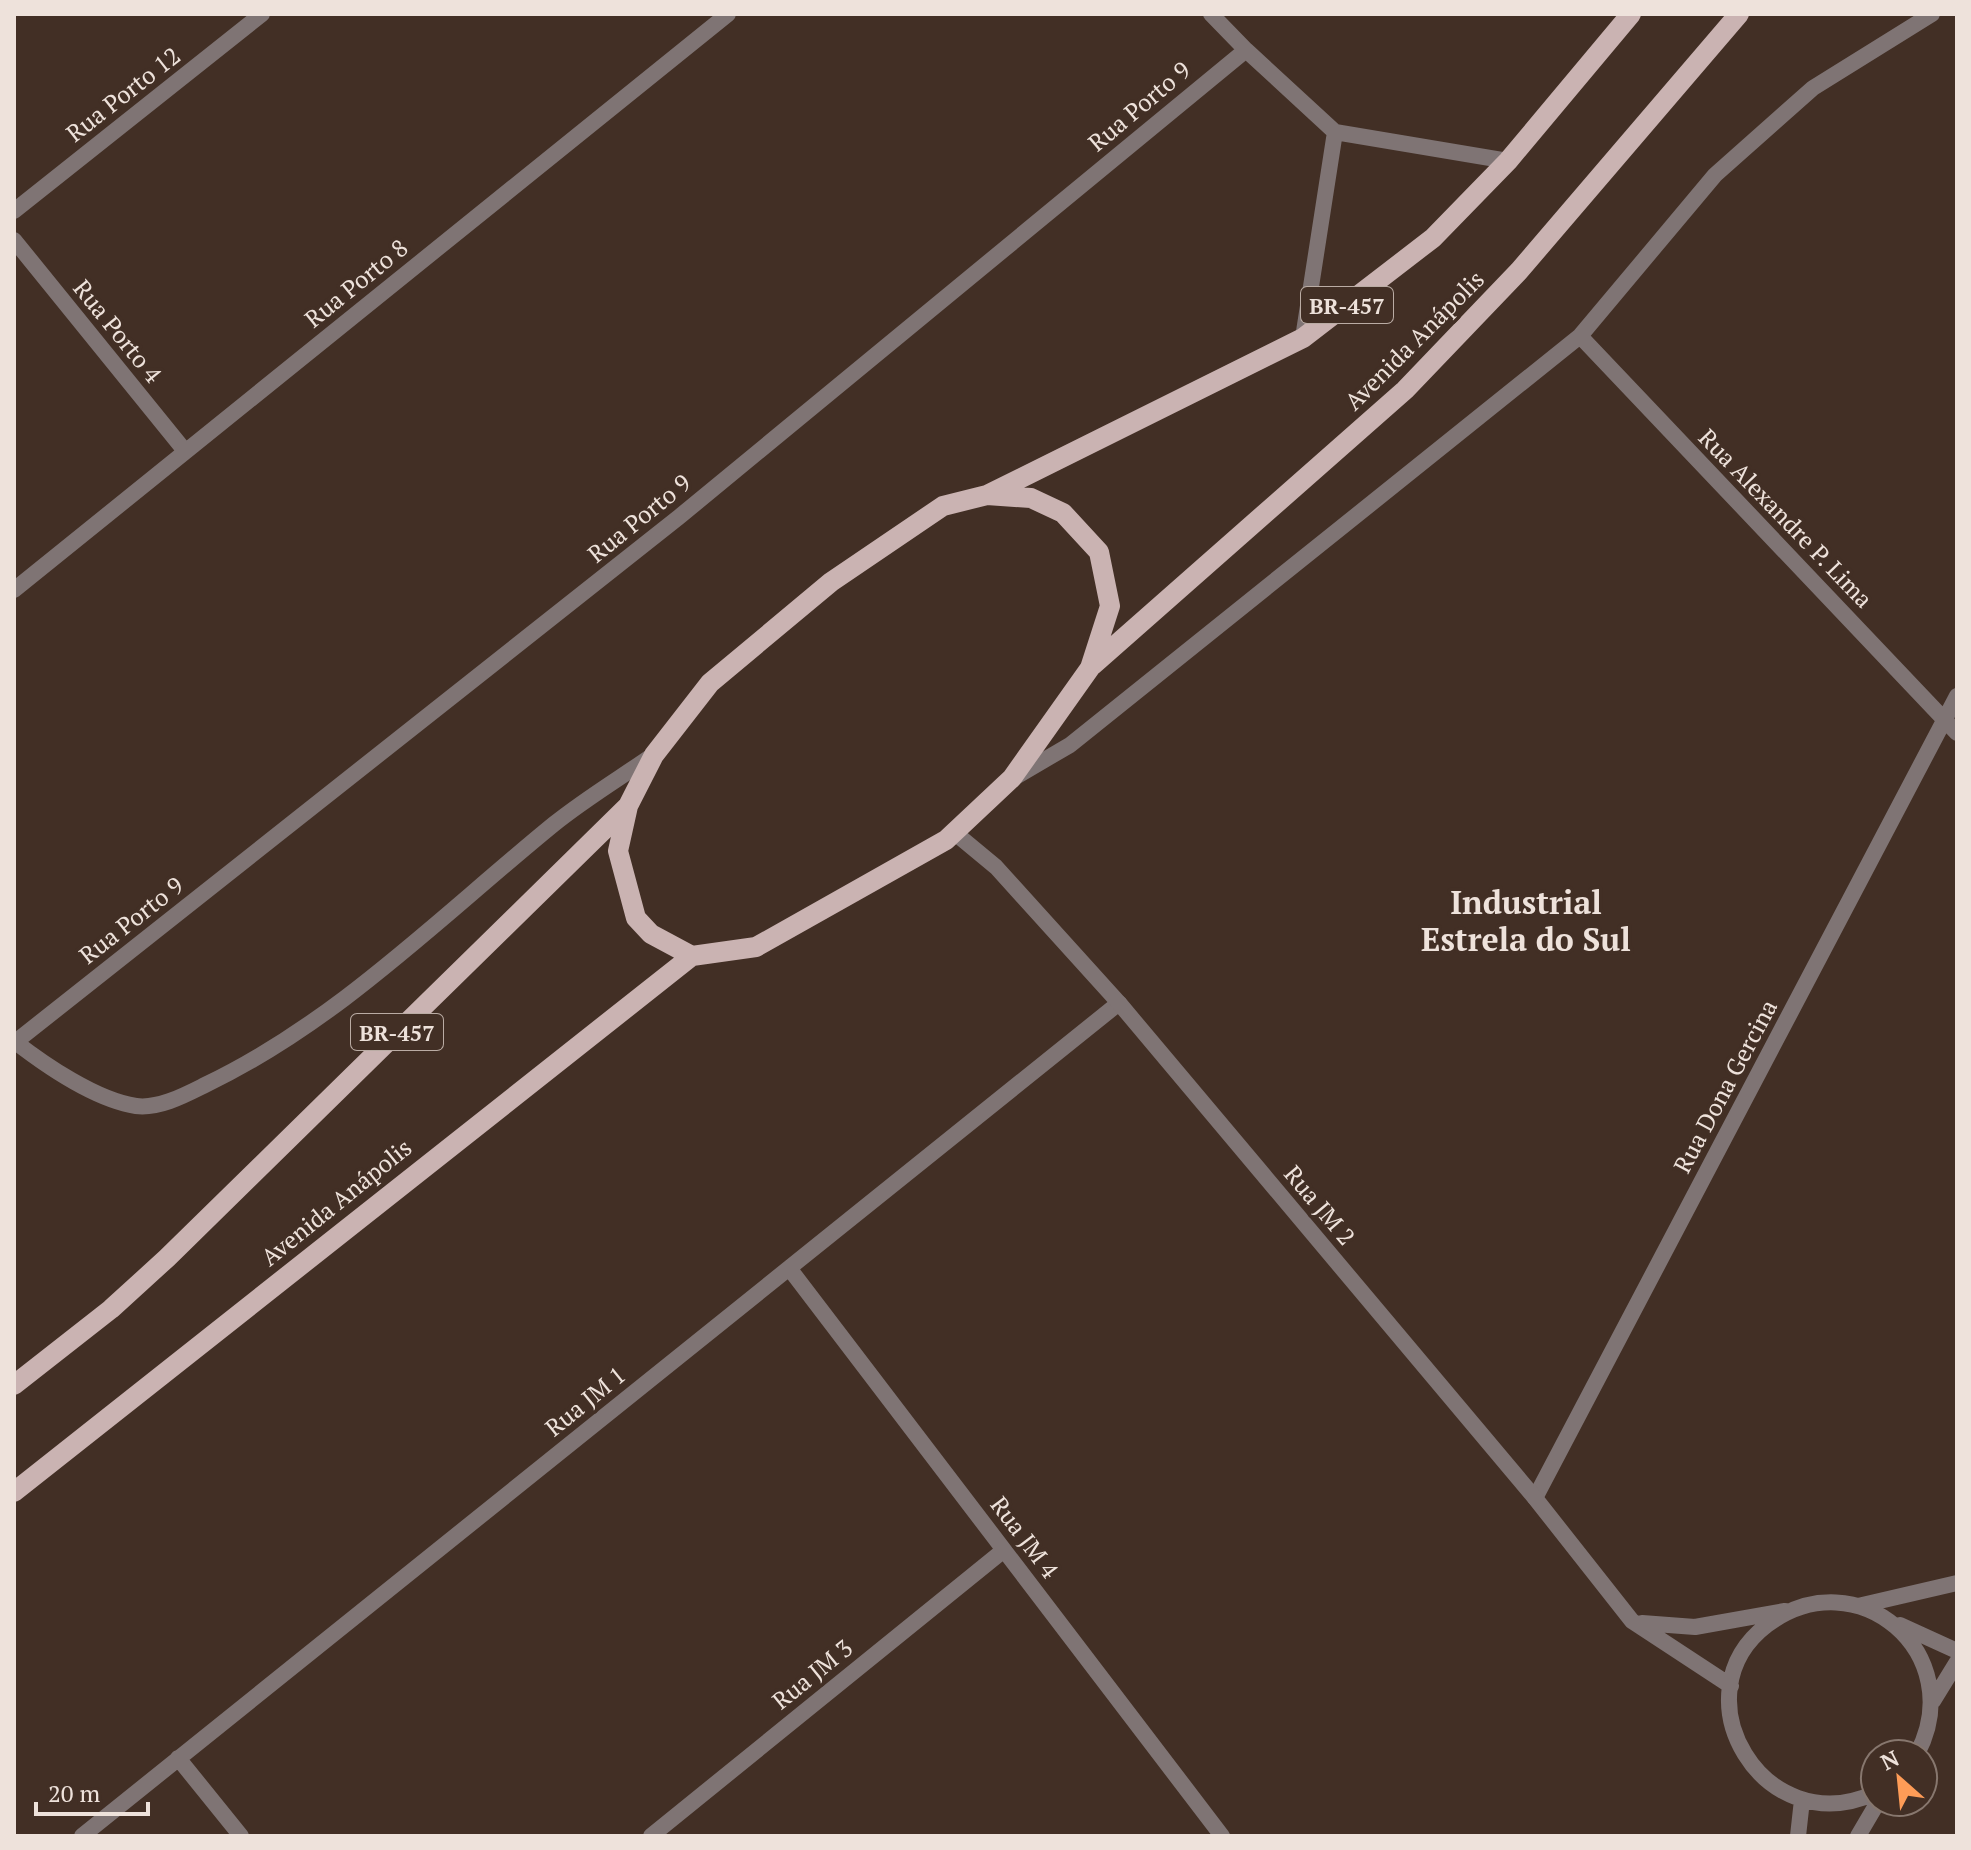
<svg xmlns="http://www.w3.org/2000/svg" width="1971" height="1850" font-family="'PT Serif',serif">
<rect width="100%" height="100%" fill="#422f25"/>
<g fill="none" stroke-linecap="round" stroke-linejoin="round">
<path stroke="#7f7474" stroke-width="16" d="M1246,50L1335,132
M1335,132L1508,161
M14,211L262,14
M14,240L185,451
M1580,336L1957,733
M1303,338L1335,132
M14,590L728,14
M1017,776L1070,745L1580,336L1715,175L1813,88L1932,14
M14,1041C45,1065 96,1100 136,1106C159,1109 185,1095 205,1085C337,1022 441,916 554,824C585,799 620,778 653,755
M14,1043L679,517L1246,50L1211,14
M789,1268L1222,1836
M1535,1498L1957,696
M178,1758L241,1836
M82,1836L1119,1003
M651,1836L1004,1550"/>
<path stroke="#7f7474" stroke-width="16" d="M955,833L996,867L1119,1003L1535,1498L1632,1621L1731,1686
M1858,1606L1957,1583
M1642,1623L1695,1627L1785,1611
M1900,1625L1957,1651
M1933,1701L1957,1662
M1875,1793C1763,1844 1676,1694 1767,1625C1857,1557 1970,1654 1917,1754
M1798,1836L1802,1800
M1858,1836L1878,1802"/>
<path stroke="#cab3b2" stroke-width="20" d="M987,495L1031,498L1063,513L1099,552L1110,606L1090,668L1012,778L946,840L756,947L692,956L651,934L636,918L618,851L628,806L654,755L710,683L831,582L943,506L987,495L1303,338L1433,238L1508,161L1631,14
M1093,665L1405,390L1519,271L1739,14
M14,1385L111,1309L167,1258L628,806
M14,1492L692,956"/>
</g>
<g text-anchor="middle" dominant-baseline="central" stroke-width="7" stroke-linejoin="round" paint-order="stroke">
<g fill="#422f25" stroke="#baaca4" stroke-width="2">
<rect x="1301" y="287" width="92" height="36" rx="6"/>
<rect x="351" y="1014" width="92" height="36" rx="6"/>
</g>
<g font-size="22" font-weight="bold" fill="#eee2db">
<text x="1347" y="305">BR-457</text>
<text x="397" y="1032">BR-457</text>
</g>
<g font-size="24" fill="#eee2db" stroke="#422f25">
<text transform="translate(123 94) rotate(-38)">Rua Porto 12</text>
<text transform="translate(1139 106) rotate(-40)">Rua Porto 9</text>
<text transform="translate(356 283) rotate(-39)">Rua Porto 8</text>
<text transform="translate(118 331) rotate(51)">Rua Porto 4</text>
<text transform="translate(1414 340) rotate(-45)">Avenida Anápolis</text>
<text transform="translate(639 518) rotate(-39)">Rua Porto 9</text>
<text transform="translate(1786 518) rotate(46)">Rua Alexandre P. Lima</text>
<text transform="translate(131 920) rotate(-38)">Rua Porto 9</text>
<text transform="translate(1725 1086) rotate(-62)">Rua Dona Gercina</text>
<text transform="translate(336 1202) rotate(-39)">Avenida Anápolis</text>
<text transform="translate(1320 1205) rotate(50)">Rua JM 2</text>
<text transform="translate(585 1401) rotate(-39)">Rua JM 1</text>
<text transform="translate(1025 1537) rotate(53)">Rua JM 4</text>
<text transform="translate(812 1674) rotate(-39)">Rua JM 3</text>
</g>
<g font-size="32" font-weight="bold" fill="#eee2db" stroke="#422f25">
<text x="1526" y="902">Industrial<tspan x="1526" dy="37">Estrela do Sul</tspan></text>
</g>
</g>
<rect width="1971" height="1850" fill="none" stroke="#eee2db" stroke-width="32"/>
<g transform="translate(1899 1778) rotate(333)"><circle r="38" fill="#422f25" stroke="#87776e" stroke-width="2"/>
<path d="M0-6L14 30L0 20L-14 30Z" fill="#fe9c57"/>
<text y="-12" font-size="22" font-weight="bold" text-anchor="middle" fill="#eee2db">N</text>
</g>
<path d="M36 1802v12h112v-12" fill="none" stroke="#eee2db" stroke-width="4"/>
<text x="48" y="1802" font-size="24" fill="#eee2db" stroke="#422f25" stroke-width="6" paint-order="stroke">20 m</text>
</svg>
